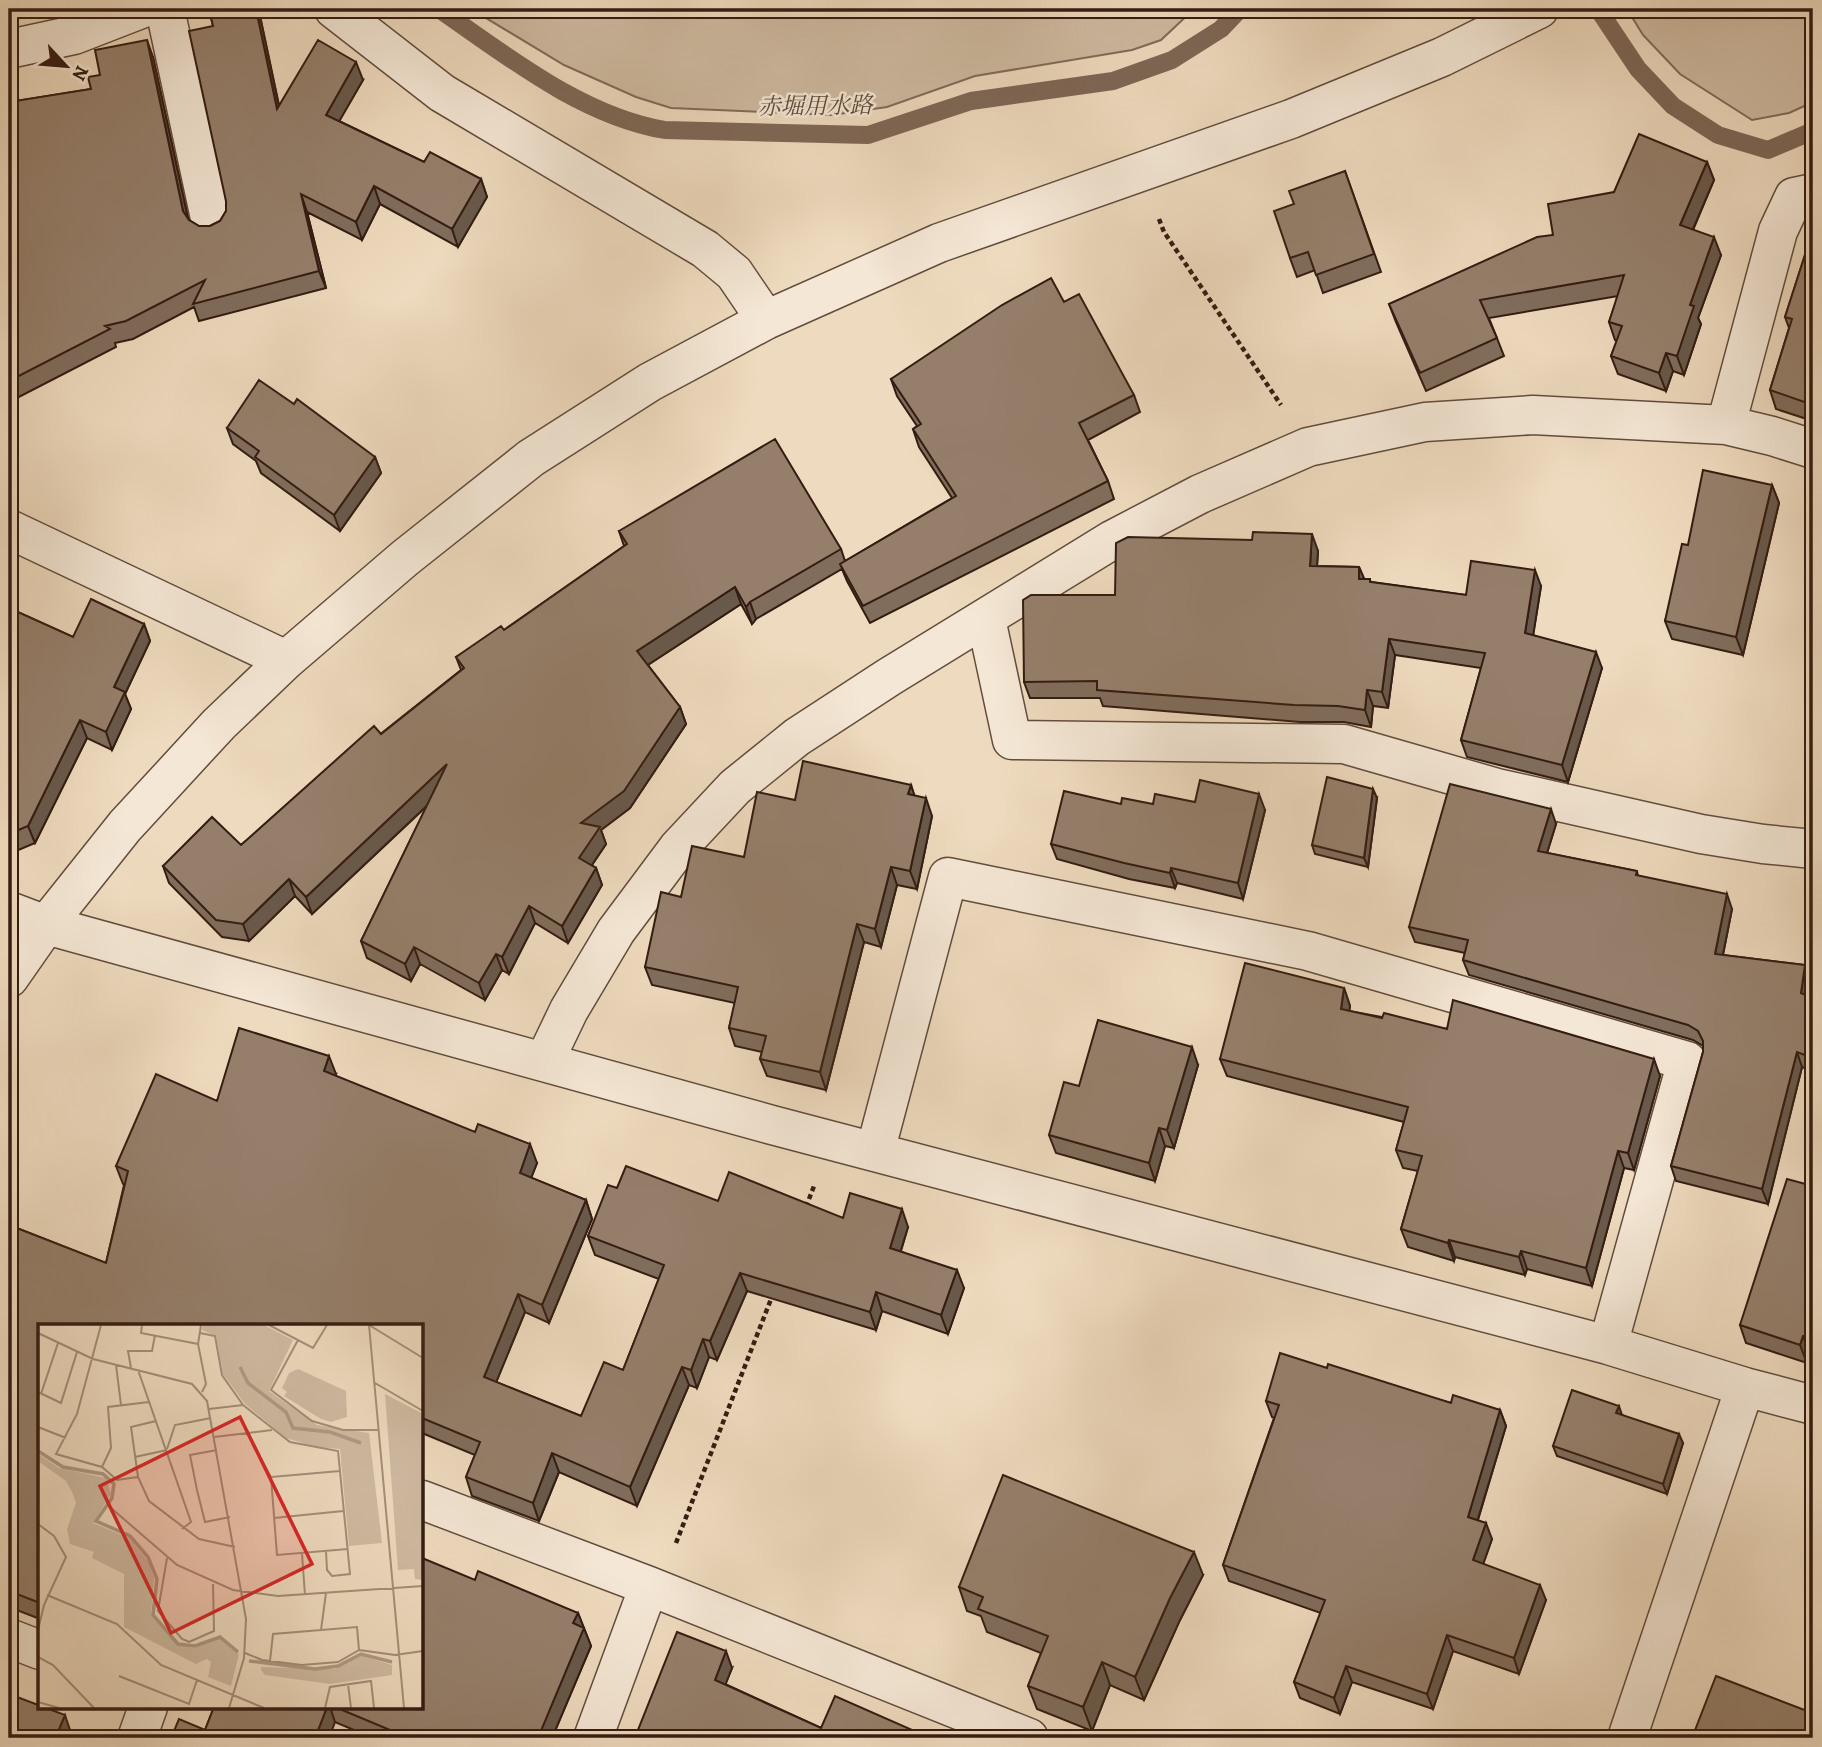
<svg xmlns="http://www.w3.org/2000/svg" width="1822" height="1747" font-family="Alegreya,'Noto Serif JP',serif">
<rect width="100%" height="100%" fill="#eedabe"/>
<filter id="stains"><feTurbulence type="fractalNoise" baseFrequency=".00286" numOctaves="4"/><feColorMatrix values="0 0 0 0 .2 0 0 0 0 .09 0 0 0 0 .02 0 0 0 .5 -.17"/></filter>
<radialGradient id="worn" r=".72"><stop offset=".6" stop-color="#630" stop-opacity="0"/><stop offset="1" stop-color="#630" stop-opacity=".3"/></radialGradient>
<path fill="#cebaa1" stroke="#816b5a" stroke-width="2" d="M471,9H1194L1161,40L1132,50L975,76L887,107L832,115L671,108L636,97L564,65Z
M1627,9H1813V102L1789,113L1752,120L1680,74L1643,35Z"/>
<g fill="none" stroke-linecap="round" stroke-linejoin="round">
<path stroke="#7e6756" stroke-width="18" d="M439,9C507,56 582,116 665,130L868,135L971,101L1113,81L1172,60L1221,29L1240,9
M1598,9L1638,69L1673,106L1718,135L1768,150L1813,131"/>
<g stroke="#624c3d" stroke-width="41">
<path id="minor" d="M165,9L211,223
M334,9L442,93L705,249L734,273L766,320
M9,49L74,35L141,9
M1726,425L1778,231L1794,197L1813,193
M9,529L286,660
M986,619L1012,740L1344,744L1497,788L1701,834L1763,844L1813,849
M9,911L46,925L772,1125L1608,1345L1745,1387L1813,1405
M9,978L46,925L125,826L219,724L286,660L405,558L531,458L650,382L766,320L939,243L1291,119L1442,57L1539,9
M545,1060L569,1010L616,931L678,848L735,787L797,737L889,677L1112,540L1200,494L1308,447L1425,422L1533,415L1726,425L1772,436L1813,449
M875,1152L948,877L1308,951L1687,1061L1608,1345
M422,1500L649,1586L1029,1738
M9,1638L40,1650
M137,1738L148,1707
M593,1738L649,1586
M1627,1738L1745,1387"/>
</g>
<path stroke="#341c12" stroke-width="4.5" stroke-dasharray="5 3.5" stroke-linecap="butt" d="M1159,219L1164,232L1281,405
M806,1207L814,1186
M676,1543L773,1294"/>
<use href="#minor" stroke="#f4e7d5" stroke-width="38"/>
</g>
<path fill="#806d5c" stroke="#341c12" stroke-width="2" d="M209,9H258L260,16L279,105L363,80L339,121L424,162L481,179L487,197L458,247L380,204L362,240L307,212L326,288L199,321L194,307L133,339L115,343L116,347L9,402V102L91,89L100,75L153,57L188,218L189,220L199,226H210L220,221L226,211V201L213,26Z
M1707,162L1714,180L1693,230L1721,255L1698,318L1701,324L1684,375L1673,371L1666,391L1618,374L1611,356L1617,341L1615,340L1609,322L1618,296L1489,318L1504,356L1426,391L1396,322L1389,304L1553,235L1614,192Z
M1345,171L1381,272L1323,293L1315,270L1297,277L1290,258L1294,204Z
M1813,230V421L1776,409L1770,390L1789,328L1785,317Z
M1064,302L1134,395L1140,412L1088,440L1108,481L1114,499L870,623L847,581L842,569L756,619L752,624L741,604L648,665L680,707L686,724L630,808L601,830L606,844L592,865L596,868L602,885L568,943L535,923L509,974L502,970L485,1000L420,964L411,981L367,958L361,941L427,806L312,914L295,896L249,941L222,937L169,883L163,866L241,845L461,670L456,657L504,630L624,546L619,531L841,549L845,561L952,498L919,447L913,429L917,426L897,396L891,379Z
M227,428L375,457L381,473L340,531L261,473L256,461L233,444Z
M1772,485L1779,503L1743,655L1672,639L1665,621L1688,545Z
M1318,551L1317,566L1359,567L1364,579L1372,582L1466,595L1541,586L1533,635L1602,668L1568,782L1467,757L1461,740L1481,668L1395,655L1388,708L1373,706L1371,727L1344,722H1300L1103,706L1100,698H1030L1024,682L1115,595Z
M9,608L73,637L144,624L150,641L125,694L131,709L112,750L87,738L35,843L9,854Z
M911,785L914,795L932,816L917,889L897,885L881,947L864,942L826,1090L767,1076L760,1059L762,1052L735,1046L729,1028L735,1003L652,985L645,967L681,897L744,857Z
M1377,798L1368,867L1315,854L1312,845Z
M1195,802L1265,810L1243,899L1177,883L1175,888L1129,879L1057,859L1051,844L1121,804H1153Z
M1556,824L1547,853L1637,871L1638,876L1732,909L1723,955L1805,965L1810,980L1808,996L1813,998V1071L1802,1067L1768,1204L1676,1181L1671,1166L1703,1052V1046L1693,1040L1469,975L1463,960L1465,953L1415,942L1409,927Z
M1344,988L1350,1006L1349,1011L1447,1029L1660,1076L1634,1170L1624,1168L1592,1286L1527,1269L1525,1275L1455,1257L1454,1261L1408,1247L1401,1229L1418,1171L1403,1168L1396,1150L1404,1122L1227,1076L1220,1059Z
M1198,1065L1174,1148L1165,1146L1155,1181L1056,1153L1049,1135L1079,1086Z
M336,1074L335,1076L537,1163L531,1178L586,1200L592,1219L549,1323L525,1312L496,1382L581,1416L623,1370L659,1279L595,1255L588,1236L617,1188L718,1201L908,1227L901,1251L964,1288L948,1334L882,1311L876,1330L747,1291L717,1360L709,1357L697,1388L689,1385L637,1506L559,1472L539,1521L472,1496L466,1477L475,1455L422,1433V1325H40V1619L9,1607V1225L106,1263L124,1185L123,1184L116,1166L217,1101Z
M1813,1186V1355L1810,1354L1807,1363L1746,1343L1740,1325Z
M1327,1368L1451,1403L1500,1410L1506,1426L1478,1520L1492,1539L1483,1564L1546,1600L1519,1674L1453,1651L1433,1709L1352,1682L1340,1714L1300,1698L1294,1682L1321,1613L1229,1581L1223,1565L1274,1418L1272,1417L1266,1401Z
M1622,1415L1683,1443L1667,1494L1557,1456L1553,1446Z
M1203,1575L1179,1622L1144,1700L1110,1685L1092,1731L1037,1709L1028,1686L1041,1653L987,1632L981,1616L967,1611L959,1587Z
M475,1580L578,1613L591,1646L552,1738H373L335,1722L205,1730L214,1707H422Z
M732,1668L725,1684L821,1728L919,1733L921,1738H641L638,1730Z"/>
<path fill="#68594b" stroke="#341c12" stroke-width="2" d="M256,9H258L260,16L283,126L277,109Z
M147,40L153,57L190,228L183,211Z
M356,62L363,80L333,132L326,115Z
M1707,162L1714,180L1687,243L1680,225Z
M481,179L487,197L458,247L452,229Z
M374,186L380,204L362,240L356,222Z
M301,194L307,212L326,288L319,271Z
M1714,237L1721,255L1698,318L1701,324L1684,375L1677,356L1690,305Z
M1666,353L1673,371L1666,391L1659,373Z
M375,457L381,473L340,531L334,515Z
M1772,485L1779,503L1743,655L1736,637Z
M1312,534L1318,551L1316,582L1310,566Z
M1359,567L1366,583L1359,579Z
M1535,570L1541,586L1531,649L1525,633Z
M735,587L741,604L643,668L637,651Z
M750,602L756,619L752,624L746,607Z
M144,624L150,641L125,694L131,709L112,750L106,732L114,687Z
M1389,639L1395,655L1388,708L1382,692Z
M1596,652L1602,668L1568,782L1562,765Z
M1367,690L1373,706L1371,727L1365,710Z
M680,707L686,724L630,808L601,830L606,844L585,875L579,858L581,823Z
M80,720L87,738L35,843L28,826Z
M447,764L453,781L312,914L306,897Z
M911,785L917,803L908,794Z
M1373,789L1377,798L1368,867L1364,858Z
M1259,794L1265,810L1243,899L1238,883Z
M926,798L932,816L917,889L910,871Z
M1551,809L1556,824L1543,866L1538,851Z
M891,867L897,885L881,947L875,929Z
M596,868L602,885L568,943L562,926Z
M1171,868L1177,883L1175,888L1170,873Z
M289,879L295,896L249,941L243,924Z
M1727,894L1732,909L1720,969L1715,954Z
M529,906L535,923L509,974L502,957Z
M857,924L864,942L826,1090L820,1072Z
M414,947L420,964L411,981L405,964Z
M496,954L502,970L485,1000L479,983Z
M1805,965L1810,980L1807,1008L1801,993Z
M1344,988L1350,1006L1347,1027L1341,1009Z
M1192,1047L1198,1065L1174,1148L1167,1130Z
M1797,1052L1802,1067L1768,1204L1762,1189Z
M329,1056L336,1074L331,1090L324,1071Z
M1654,1059L1660,1076L1634,1170L1628,1153Z
M1159,1128L1165,1146L1155,1181L1149,1163Z
M530,1144L537,1163L526,1191L520,1173Z
M1618,1151L1624,1168L1592,1286L1586,1268Z
M586,1200L592,1219L549,1323L542,1305Z
M902,1209L908,1227L896,1266L890,1248Z
M1449,1240L1455,1257L1454,1261L1448,1243Z
M1521,1251L1527,1269L1525,1275L1519,1257Z
M957,1270L964,1288L948,1334L941,1315Z
M740,1273L747,1291L717,1360L710,1341Z
M876,1292L882,1311L876,1330L870,1312Z
M518,1294L525,1312L491,1395L484,1377Z
M1803,1336L1810,1354L1807,1363L1800,1345Z
M703,1339L709,1357L697,1388L691,1370Z
M682,1367L689,1385L637,1506L630,1487Z
M1619,1406L1622,1415L1616,1413Z
M1500,1410L1506,1426L1474,1532L1468,1517Z
M1679,1434L1683,1443L1667,1494L1663,1484Z
M552,1453L559,1472L539,1521L533,1503Z
M1486,1523L1492,1539L1479,1576L1473,1560Z
M1194,1552L1203,1575L1179,1622L1144,1700L1135,1677L1170,1598Z
M1540,1585L1546,1600L1519,1674L1514,1658Z
M578,1613L591,1646L552,1738H538L573,1623Z
M1447,1635L1453,1651L1433,1709L1427,1694Z
M726,1651L732,1668L721,1696L715,1680Z
M1102,1662L1110,1685L1092,1731L1083,1707Z
M1346,1666L1352,1682L1340,1714L1334,1698Z
M327,1707H330L335,1722L329,1738H315Z
M65,1715L71,1733L69,1738H59L57,1734Z"/>
<path fill="#957f6b" stroke="#341c12" stroke-width="2" d="M209,9H256L277,109L318,40L356,62L326,115L424,162L430,152L481,179L452,229L374,186L356,222L301,194L319,271L193,304L205,280L126,321L105,326L110,329L9,381V102L91,89L88,77L100,75L95,50L147,40L183,211L189,220L199,226H210L220,221L226,211V201L189,31L213,26Z
M1639,134L1707,162L1680,225L1714,237L1690,305L1694,306L1677,356L1666,353L1659,373L1611,356L1622,326L1609,322L1624,275L1480,300L1497,338L1420,373L1389,304L1537,237L1553,235L1548,204L1614,192Z
M1345,171L1374,254L1316,275L1308,252L1290,258L1274,211L1294,204L1289,191Z
M1813,230V405L1770,390L1792,319L1785,317Z
M1051,278L1064,302L1079,294L1134,395L1079,423L1108,481L863,606L840,564L956,496L913,429L921,424L891,379L1002,305Z
M259,380L294,404L297,399L375,457L334,515L255,457L259,451L227,428Z
M775,439L841,549L750,602L746,607L735,587L637,651L680,707L624,791L581,823L600,827L579,858L596,868L562,926L529,906L502,957L496,954L479,983L414,947L405,964L361,941L447,764L306,897L289,879L243,924L216,920L163,866L212,817L241,845L374,726L381,734L464,668L456,657L501,626L504,630L627,544L619,531Z
M1703,470L1772,485L1736,637L1665,621L1682,544L1688,545Z
M1253,532L1312,534L1310,566L1359,567V579H1370V582L1466,595L1471,561L1535,570L1525,633L1596,652L1562,765L1461,740L1485,653L1389,639L1382,692L1367,690L1365,710L1338,706L1294,705L1097,690V681L1024,682L1023,600L1031,595H1115L1116,543L1128,537L1252,540Z
M91,599L144,624L114,687L125,692L106,732L80,720L28,826L9,834V608L73,637Z
M803,761L911,785L908,794L926,798L910,871L891,867L875,929L857,924L820,1072L760,1059L766,1036L729,1028L738,987L645,967L661,892L681,897L692,846L744,857L757,792L795,800Z
M1327,777L1373,789L1364,858L1312,845Z
M1200,780L1259,794L1238,883L1171,868L1170,873L1124,863L1051,844L1064,791L1121,804L1122,798L1153,804L1155,794L1195,802Z
M1450,784L1551,809L1538,851L1637,871L1636,875L1727,894L1715,954L1805,965L1801,993L1813,998V1058L1797,1052L1762,1189L1671,1166L1703,1052V1041L1698,1031L1688,1025L1463,960L1468,940L1409,927Z
M1245,963L1344,988L1341,1009L1382,1018L1384,1013L1447,1029L1453,1000L1654,1059L1628,1153L1618,1151L1586,1268L1521,1251L1519,1257L1449,1240L1448,1243L1401,1229L1422,1156L1396,1150L1408,1107L1220,1059Z
M1098,1020L1192,1047L1167,1130L1159,1128L1149,1163L1049,1135L1064,1082L1079,1086Z
M239,1028L329,1056L324,1071L475,1132L478,1124L530,1144L520,1173L586,1200L542,1305L518,1294L484,1377L581,1416L604,1362L623,1370L664,1265L588,1236L608,1185L617,1188L626,1166L718,1201L729,1172L843,1218L850,1193L902,1209L890,1248L957,1270L941,1315L876,1292L870,1312L740,1273L710,1341L703,1339L691,1370L682,1367L630,1487L552,1453L533,1503L466,1477L480,1442L422,1418V1325H40V1603L9,1591V1225L106,1263L128,1171L116,1166L156,1074L217,1101Z
M1787,1179L1813,1186V1339L1803,1336L1800,1345L1740,1325Z
M1280,1353L1327,1368L1328,1364L1451,1403L1453,1395L1500,1410L1468,1517L1486,1523L1473,1560L1540,1585L1514,1658L1447,1635L1427,1694L1346,1666L1334,1698L1294,1682L1325,1600L1223,1565L1279,1405L1266,1401Z
M1572,1390L1619,1406L1616,1413L1679,1434L1663,1484L1553,1446Z
M1003,1475L1194,1552L1170,1598L1135,1677L1102,1662L1083,1707L1028,1686L1048,1636L978,1609L983,1597L959,1587Z
M422,1558L475,1580L478,1571L578,1613L573,1623L584,1628L538,1738H420L411,1734L409,1738L335,1707H422Z
M677,1632L726,1651L715,1680L821,1728L835,1696L919,1733L917,1738H651L652,1735L638,1730Z
M1716,1676L1807,1711L1813,1694V1738H1692Z
M9,1694L65,1715L57,1734L65,1738H9Z
M214,1707H327L315,1738H171L179,1719L205,1730Z"/>
<g text-anchor="middle" dominant-baseline="central" stroke-width="5" stroke-linejoin="round" paint-order="stroke">
<g font-size="23" font-style="italic" fill="#5f483a" stroke="#f4e7d5">
<text transform="translate(815 106) rotate(-1)">赤堀用水路</text>
</g>
</g>
<g transform="translate(38 1324)">
<rect width="385" height="385" fill="#eedabe"/>
<path d="M165,1H226L255,16L231,67L279,101L331,109L344,219L311,222L302,125L278,123L248,114L207,80L185,50L178,12L164,6ZM260,45L308,67L309,93L293,98L283,95L246,72L249,68L244,64L251,49ZM347,70L385,90V256L377,255L376,245L360,246ZM0,130L21,144L68,154L73,170L55,199L91,214L110,237L116,254L113,290L140,321L157,324L181,314L201,330L193,362L170,353L173,338L169,335L158,340L86,303V250L54,234L56,228L32,220L29,205L38,179L35,170L28,157L0,137ZM322,331L354,341V351L292,360L227,351L223,346V343L297,345Z" fill="#cebaa1"/>
<path fill="none" stroke="#af9984" stroke-width="3.5" d="M202,43L210,59L248,88L255,104L292,108L323,119M0,127L25,143L65,150L76,160L74,174L58,197L92,212L110,233L119,255L115,291L140,320L157,322L182,313L200,328M211,337L277,345L300,342L323,330L354,338"/>
<path fill="none" stroke="#a48e79" stroke-width="2" d="M63,1L39,90L18,130L64,143L79,156L100,153M104,1L103,9L160,20M163,1L160,20L168,60L164,68M231,1L275,24L289,1M331,1L366,384M331,1L385,34M0,9L55,35L154,60L169,77L208,295L206,334L191,384M162,9L177,12L184,51L205,81M260,16L233,66L274,97L305,106H341M78,41L83,81M93,44L90,27H114L117,11M100,46L153,198L144,205M337,59L385,87M0,68L23,79L39,28M3,70L20,19M171,85L205,81L252,118L300,127L312,250L294,252L289,246L288,227M118,97L93,103L100,153L111,177L161,215L197,223M0,103L28,114M209,109L233,153L239,231L310,225M176,113L234,106M129,125L137,101L173,94M179,126L152,131L159,166L167,198L192,193M97,133L129,126M64,143L73,124L70,83L111,78M233,153L302,147M73,184L139,241L195,266L240,272L385,262M236,194L305,187M0,200L16,212L28,233L6,281L0,306M264,230L267,271M129,234L120,287L144,315L151,318L176,307L175,260M9,271L79,300L123,341L226,384M283,306L288,269M321,326L357,331L385,327M207,329L224,336L264,341L300,338L321,326L319,303L235,310L232,337M0,333L15,341L56,384M81,352L151,380L159,356M310,360L313,384M0,378L21,384M287,384L292,363L333,357L336,384"/>
<path fill="#d62828" fill-opacity="0.15" stroke="#d62828" stroke-width="3.5" d="M202,93L274,240L133,309L62,162Z"/>
<rect width="385" height="385" fill="none" stroke="#341c12" stroke-width="3.5"/>
</g>
<rect width="1822" height="1747" fill="none" stroke="#eedabe" stroke-width="35"/>
<rect x="10" y="10" width="1801" height="1726" fill="none" stroke="#341c12" stroke-width="3.5"/>
<rect x="18" y="18" width="1787" height="1712" fill="none" stroke="#341c12" stroke-width="2"/>
<g transform="translate(66 66) rotate(116)" stroke="#f4e7d5" stroke-width="5" paint-order="stroke">
<path d="M0-5L12 26L0 18L-12 26Z" fill="#341c12"/>
<text y="-10" font-size="19" font-weight="bold" text-anchor="middle" fill="#341c12">N</text>
</g>
<rect width="100%" height="100%" filter="url(#stains)"/>
<rect width="100%" height="100%" fill="url(#worn)"/>
</svg>
